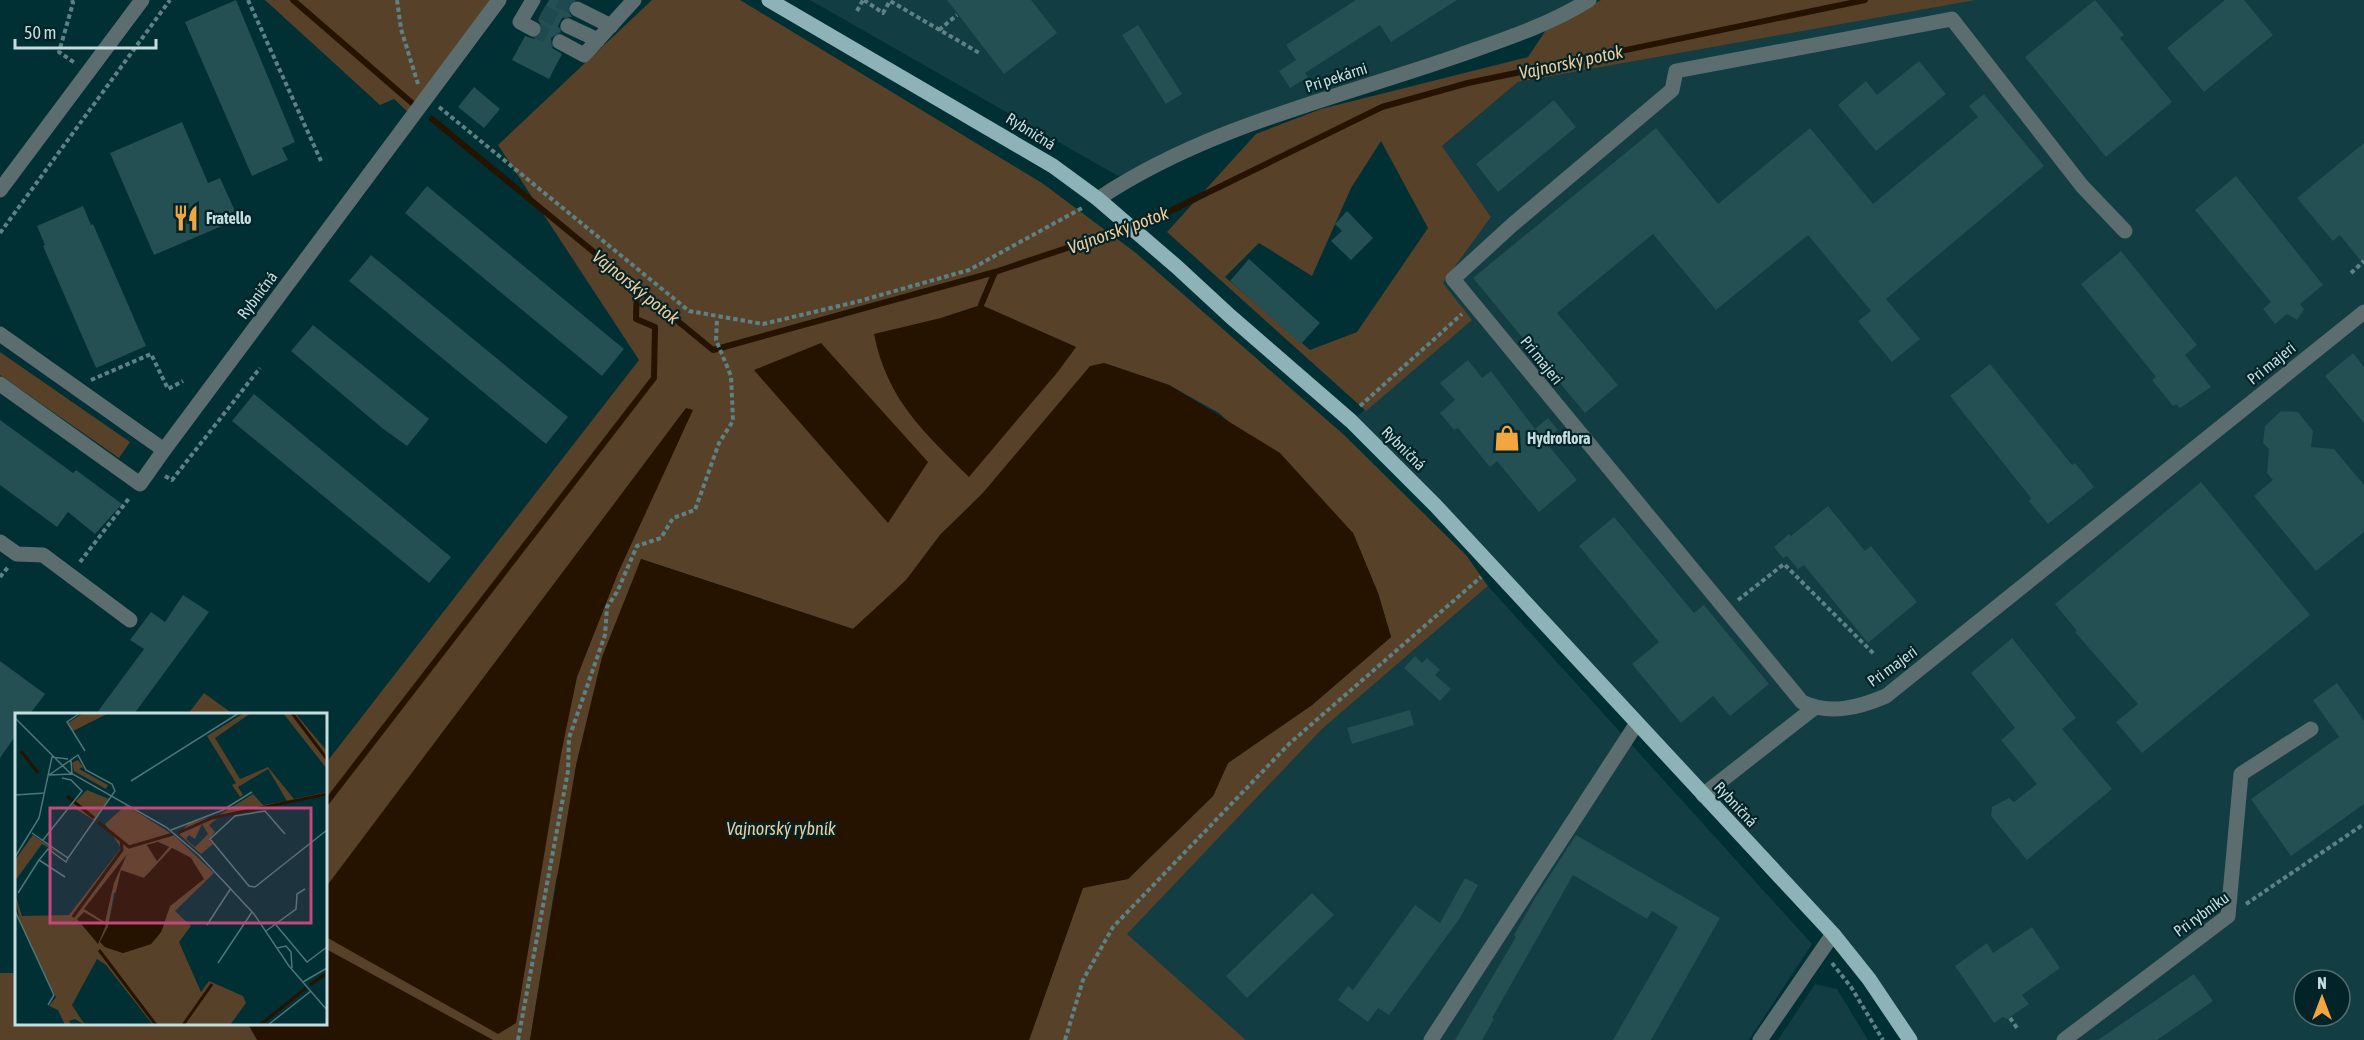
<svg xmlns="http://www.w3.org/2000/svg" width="2364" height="1040" font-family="'Asap Condensed',sans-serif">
<rect width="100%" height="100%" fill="#002f34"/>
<path fill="#123d42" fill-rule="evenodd" d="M810,0H1578L1519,28L1118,176Z
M1976,0H2364V1040H1910L1869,979L1351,421L1471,320L1443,283L1491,217L1442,146L1518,82ZM2304,980H2340V1016H2304Z
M1488,586L1812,944L1749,1040H1246L1126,934L1322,729Z
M1815,984L1837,989L1868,1040H1778Z"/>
<path fill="#574229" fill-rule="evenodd" d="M265,0H495L409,113L394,99L380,105Z
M652,0H740L1042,183L1136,253L1343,434L1466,555L1488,586L1322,729L1127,934L1246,1040H1029L1083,887L1128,879L1213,796L1228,763L1312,705L1391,637L1378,593L1353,533L1219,413L1169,385L1104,363L982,494L940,535L906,581L853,629L641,559L556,880L530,1040H0V973H16V1024H326V763L639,360L498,145ZM981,305L1076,347L1056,374L1019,415L941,318Z
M1601,0H1976L1518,82L1442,146L1491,217L1443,283L1472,320L1366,411L1167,232L1256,134L1321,109L1528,57L1546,30ZM1381,141L1428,228L1357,332L1310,350L1225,277L1259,243L1312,276L1351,188Z
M0,352L130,442L119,458L0,375Z
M204,693L233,714H188Z"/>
<path fill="#251300" d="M981,305L1076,347L1056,374L969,477C924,432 887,400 874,334L941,318Z
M821,343L928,462L888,523L754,370Z
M1104,363L1169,385L1280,453L1353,533L1378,593L1391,637L1312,705L1228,763L1213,796L1128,879L1083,888L1029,1040H530L576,765L602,657L641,559L853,629L906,580L940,535L982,494L1090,366Z
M686,408L693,410L618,573L577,677L561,754L516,1023L498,1034L326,937V887Z
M326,949L493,1040H257L248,1024H326Z"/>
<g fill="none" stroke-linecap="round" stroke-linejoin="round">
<path stroke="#251300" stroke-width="6" d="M293,0L412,103
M432,119L713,350L995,272L1154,219L1382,107L1468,83L1865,0
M981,305L995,272
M326,803L654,378L655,327L636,319L637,286"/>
</g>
<path fill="#244f53" d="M236,0L295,142L282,148L288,160L252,176L185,22Z
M549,0H574L567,9L572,17L562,18L558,26L561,32L551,38L552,48L562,54L549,79L512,60L525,36L534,39L541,34L543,28L538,20Z
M947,0H1031L1057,33L1004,74Z
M1356,0H1457L1391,42L1380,25L1305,73L1308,77L1290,88L1279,71L1296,60L1286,45Z
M2095,0L2124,35L2120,38L2172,102L2106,157L2025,57Z
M2225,0H2244L2273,35L2204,92L2167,48Z
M1138,25L1182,94L1166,104L1122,35Z
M1919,61L1946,94L1876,151L1838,105L1866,81L1877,95Z
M474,87L500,109L484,128L458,107Z
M1984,94L2044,166L1886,299L1920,339L1892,362L1858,321L1871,311L1808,235L1716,310L1653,234L1557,313L1618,385L1585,413L1549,370L1546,372L1532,356L1535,353L1473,278L1656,128L1718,204L1810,128L1873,204L1978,117L1969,106Z
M1554,100L1576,127L1498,192L1476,164Z
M182,122L208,183L220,178L235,211L226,215L229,223L154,255L110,153Z
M2364,143V265L2340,235L2333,241L2297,198Z
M2236,176L2323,285L2300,304L2304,309L2297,320L2287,314L2275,324L2263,309L2271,302L2195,210Z
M427,186L624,349L602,376L405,213Z
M83,206L91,225L93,224L146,346L96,368L43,246L45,245L37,226Z
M1347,211L1373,238L1351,260L1331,241L1342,231L1335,224Z
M2121,251L2197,345L2185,355L2211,387L2180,408L2176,404L2173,406L2152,380L2156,377L2081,284Z
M371,255L568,417L546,444L349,281Z
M1249,259L1320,323L1301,344L1230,281Z
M313,325L429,419L407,446L382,428L291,351Z
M2353,353L2364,367V423L2325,376Z
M1468,360L1482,378L1491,371L1535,429L1548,418L1558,430L1544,440L1577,480L1539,512L1497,461L1490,467L1458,428L1454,430L1440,413L1455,400L1440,383Z
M1990,364L2072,465L2075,463L2094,487L2048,524L2029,501L2031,498L1950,396Z
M254,394L451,557L429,583L232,421Z
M2281,411L2298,412L2313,431L2311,447L2334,449L2364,485V532L2316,571L2254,496L2273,480L2267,473L2269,449L2263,443L2265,426Z
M0,420L73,473L76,470L122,504L95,534L68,512L57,527L0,485Z
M2201,482L2310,615L2142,753L2116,722L2138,704L2075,632L2077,631L2055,604Z
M1828,506L1865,551L1871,546L1917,602L1868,643L1804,565L1798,569L1787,556L1783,558L1774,547L1789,534L1791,536Z
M1614,517L1694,613L1704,605L1769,684L1730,716L1713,696L1681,723L1632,664L1659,642L1579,546Z
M183,595L209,612L134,714H96L144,649L130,640L151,612L165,622Z
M2012,638L2076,718L2062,729L2112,789L2027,860L1991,816L1992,807L2009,798L2014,802L2037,784L2001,740L2015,728L1971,673Z
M1415,656L1422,663L1427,658L1440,670L1435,675L1451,689L1440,701L1404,668Z
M0,661L45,694L30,714H16V735L0,758Z
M2337,683L2364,721V804L2291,856L2251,799L2339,737L2313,700Z
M1410,710L1414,725L1352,744L1347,728Z
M1576,835L1720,918L1651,1040H1613L1678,927L1652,911L1647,919L1573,875L1492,1018L1494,1019L1482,1040H1455L1516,937L1514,935L1535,898Z
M1465,878L1478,885L1460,918L1389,1015L1378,1008L1368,1022L1338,1000L1348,986L1353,990L1415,905L1440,923Z
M1312,893L1334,915L1247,998L1226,976Z
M2032,927L2060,968L2022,995L2029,1004L2007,1019L2003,1017L1994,1023L1955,966L1987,943L1993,953Z
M2194,974L2213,1001L2157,1040H2098Z"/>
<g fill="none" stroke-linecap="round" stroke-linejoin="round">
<path stroke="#1e494e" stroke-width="15" stroke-dasharray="15 8" stroke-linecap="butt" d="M559,0L577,9
M542,12L568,26
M533,29L560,42"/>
<path stroke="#5d8184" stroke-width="4" stroke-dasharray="4.5 3" stroke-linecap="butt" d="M72,0L73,3L59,52L75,63
M248,0L321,161
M397,0L401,29L418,84
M864,0L883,13L890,1L981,54
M857,11L863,0
M939,30L957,15
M439,107L689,311L763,324L856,302L969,270L1084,207
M0,233L170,0
M2351,273L2364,261
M91,380L151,354L168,389L183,381
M1360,406L1462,314
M165,476L172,480L260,368
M80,562L130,497
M0,577L8,567
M1738,600L1784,564L1875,655
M2246,904L2364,824
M1832,963L1851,987L1883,1040
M2010,1018L2017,1028
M518,1040L568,771L569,738L605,635L607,607L617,592L637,546L661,538L673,518L695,510L719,443L733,421L731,376L716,340L717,318
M1065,1040L1083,980L1113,927L1290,743L1481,577"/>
<path stroke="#5b6d6f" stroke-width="15" d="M533,0L520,22L533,29
M577,9L611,26
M568,26L598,40
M560,42L584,55L634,0
M0,190L142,0
M1098,199C1207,126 1338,98 1460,55C1505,39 1549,25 1589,0
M2125,231L2082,186L1952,19L1676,71L1672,90L1512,225L1453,279L1802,702C1830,715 1858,708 1886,696L2364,312
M0,334L164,450L499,0
M0,384L140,484L164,450
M0,542L17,554L43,555L130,620
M1703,795L1814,708
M1431,1040L1637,723
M1760,1040L1833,934
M2064,1040L2228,916L2241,774L2311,729"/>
<path stroke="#8db2b7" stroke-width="15" d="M769,0L1053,166L1098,199L1177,267L1230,316L1351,421L1435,505L1833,934L1869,979L1910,1040"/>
</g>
<defs>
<g id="restaurant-bare" transform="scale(2.07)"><path d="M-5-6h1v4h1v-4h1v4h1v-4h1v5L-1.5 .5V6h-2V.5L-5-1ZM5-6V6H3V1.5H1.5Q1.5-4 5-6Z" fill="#f1a640" stroke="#022428" stroke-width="2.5" paint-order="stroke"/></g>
<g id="shop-bare" transform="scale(2.07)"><path d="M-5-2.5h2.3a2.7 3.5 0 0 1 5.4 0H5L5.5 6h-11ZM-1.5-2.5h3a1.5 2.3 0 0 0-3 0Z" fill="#f1a640" stroke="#022428" stroke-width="2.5" paint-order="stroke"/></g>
</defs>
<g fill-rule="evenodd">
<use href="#restaurant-bare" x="186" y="218"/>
<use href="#shop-bare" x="1507" y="438"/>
</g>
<g text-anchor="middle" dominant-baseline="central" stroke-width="4.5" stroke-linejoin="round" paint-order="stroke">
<g font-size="16" fill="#c6dddf" stroke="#022428">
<text transform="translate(1336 77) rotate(-18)">Pri pekárni</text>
<text transform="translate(1031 131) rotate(32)">Rybničná</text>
<text transform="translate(257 295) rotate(-53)">Rybničná</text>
<text transform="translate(1542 360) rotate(51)">Pri majeri</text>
<text transform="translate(2271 363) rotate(-39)">Pri majeri</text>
<text transform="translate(1404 448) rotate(45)">Rybničná</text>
<text transform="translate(1892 666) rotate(-36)">Pri majeri</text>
<text transform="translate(1736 804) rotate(47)">Rybničná</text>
<text transform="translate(2201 914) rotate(-36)">Pri rybníku</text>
</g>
<g font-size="16" font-weight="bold" fill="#c6dddf" stroke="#022428" text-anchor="start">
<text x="206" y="218">Fratello</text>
<text x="1527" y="438">Hydroflora</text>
</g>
<g font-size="18" font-style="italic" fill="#f4ca9a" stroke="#022428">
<text transform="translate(1571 62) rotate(-12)">Vajnorský potok</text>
<text transform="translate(1118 230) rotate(-20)">Vajnorský potok</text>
<text transform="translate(636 287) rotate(39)">Vajnorský potok</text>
<text x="781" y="828">Vajnorský rybník</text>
</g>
</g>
<g transform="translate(15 713)">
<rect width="312" height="312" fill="#002f34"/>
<path d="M68,0H94L58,18L53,10ZM229,0H236L200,25L225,66L253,54L279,86L312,79V82L203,105L194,112L200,119L194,127L198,131L186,141L164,121L174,110L204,102L238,81L248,92L272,88L253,56L223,74L228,82L225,84L217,72L221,70L192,23ZM187,111L193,121L180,134L171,126L174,122L180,126ZM268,0H280L312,38V56ZM63,47L68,54L64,56L93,72L91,76L59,58L57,50ZM72,77L94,86L80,108L56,93ZM111,92L160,123L199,160L160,198L176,213L164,229L186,279L194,268L228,283L231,290L215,312H138L91,252L82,246L57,292L70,312L60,306L54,308L56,312H50L43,297L34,293L41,284L5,210L0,181L7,203L54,202L106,135L90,111ZM143,129L154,134L142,148L132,132ZM157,135L176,145L180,173L155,193L146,219L136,231L108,240L90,234L85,229L93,214L99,180L129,165ZM18,122L50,144L27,131L0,168V147Z" fill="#574229" fill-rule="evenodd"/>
<path d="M143,129L154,134L142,148L132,132ZM157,135L176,145L189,166L155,193L146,219L136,231L108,240L90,234L85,229L93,214L106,157L129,165ZM112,141L99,170L90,209L69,196ZM69,199L91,212L83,231L62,206Z" fill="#251300"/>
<path fill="none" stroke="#251300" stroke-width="3" d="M277,0L312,46M6,38L23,60M52,83L79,105M83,109L114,134L158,121M163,120L197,105L312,81M58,204L107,137L106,127M84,237L141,312M295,272L312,260M168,312L197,271M245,312L291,275"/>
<path fill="none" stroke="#4f7578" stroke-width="1.5" d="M65,0L52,9L70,38M0,5L54,59L151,114L184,142L239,201L274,253L312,297M34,62L57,61L56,47M116,68L224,0M0,82L30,80M156,117L208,97L237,79M17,120L53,145L100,78L97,71L71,57L63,42L34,62M270,121L250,98L220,103L195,126L234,173L240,174L312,117M28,127L67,78L56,67L47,65M0,144L24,105L37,44L53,46M50,164L24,147L33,136L51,149L53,145M3,180L24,147M0,198L39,282L33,292M192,212L216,175M261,212L292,249L312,234M251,218L281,196L282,181L290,176M262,235L271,233L276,239L277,255M203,250L237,199M288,269L312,255M253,312L296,278"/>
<path fill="#c3497c" fill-opacity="0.15" stroke="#c3497c" stroke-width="3" d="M35,95H296V210H35Z"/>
<rect width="312" height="312" fill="none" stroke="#c6dddf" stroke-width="3"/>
</g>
<g transform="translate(2322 998)"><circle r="28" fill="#022428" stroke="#506e71" stroke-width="1.5"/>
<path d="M0-4.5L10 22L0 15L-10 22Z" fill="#f1a640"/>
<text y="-9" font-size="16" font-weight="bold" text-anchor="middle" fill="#c6dddf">N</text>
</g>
<path d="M15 39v9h141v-9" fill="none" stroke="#c6dddf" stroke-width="3"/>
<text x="24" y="39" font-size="18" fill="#c6dddf" stroke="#022428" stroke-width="4.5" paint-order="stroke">50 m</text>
</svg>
